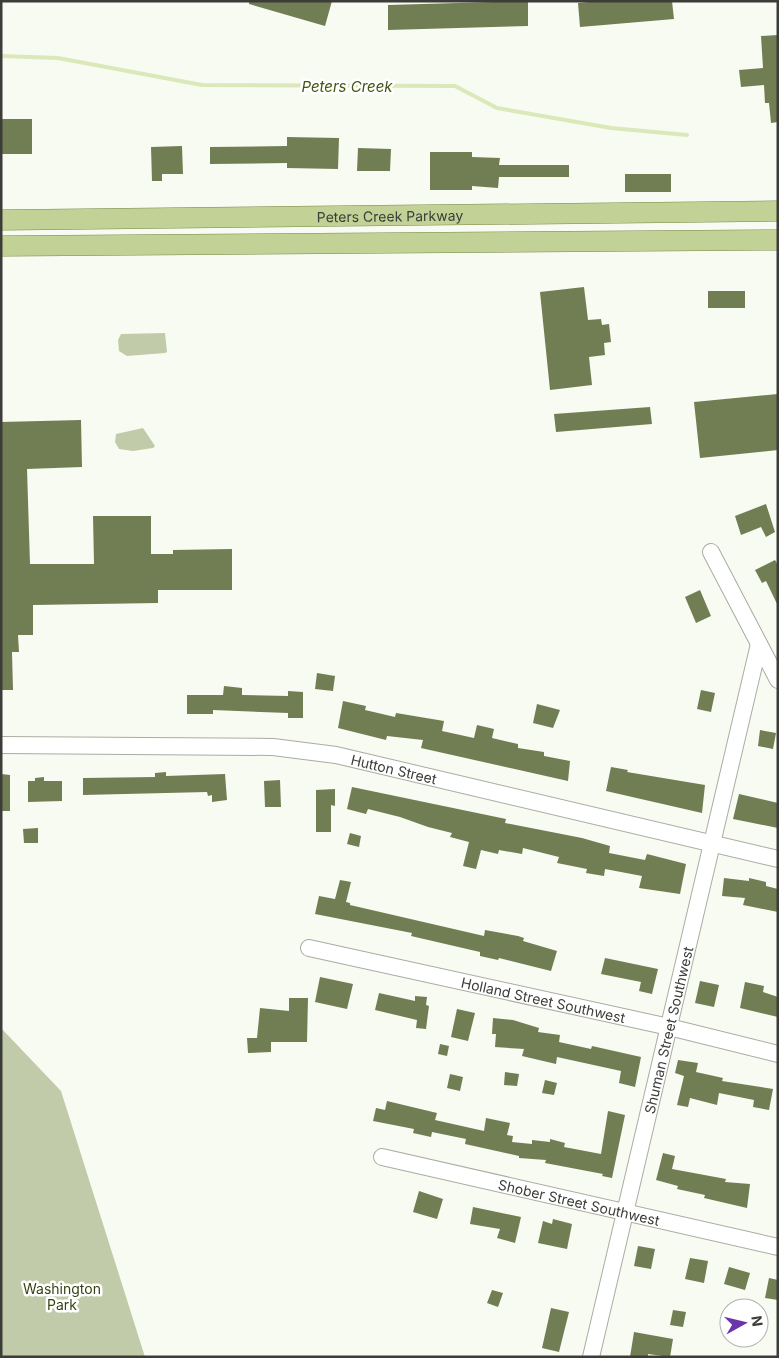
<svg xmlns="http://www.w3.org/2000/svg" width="779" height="1358" font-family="Inter,sans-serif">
<rect width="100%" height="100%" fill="#f8fbf1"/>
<path fill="#c1cbaa" d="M165,333L167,352L165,353L127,356L119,351L118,340L121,334Z
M143,428L155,446L153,448L133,451L119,449L115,442L116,434Z
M1,1028L61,1091L145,1357H1Z"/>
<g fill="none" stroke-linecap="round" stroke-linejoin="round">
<path stroke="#dae8ba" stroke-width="4" d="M1,56L58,58L202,85L455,86L497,108L611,128L687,135"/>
</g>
<path fill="#717d53" d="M249,1H332L325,26L249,4Z
M528,1V26L388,30V5Z
M599,1H672L674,19L580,27L578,3Z
M778,35V122L771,123L769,103H765L764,85L741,87L739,70L763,68L761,36Z
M1,119H32V154H1Z
M287,137L339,138L338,169L287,168V163L210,164V147L287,146Z
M182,146L183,174H162V181H152L151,147Z
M358,148L391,149L390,171H357Z
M430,152H472V157L500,158L499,165H569V177H499L498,188L472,186V190H430Z
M625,174H671V192H625Z
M584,287L588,320L601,319L602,325L609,324L611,342L604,343L605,355L589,357L592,385L550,390L540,292Z
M708,291H745V308H708Z
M778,394V450L700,458L694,402Z
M650,407L652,424L556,432L554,414Z
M81,420L82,467L27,469L30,564H94L93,516H151V554H173V550L232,549V590H158V603L33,605V635H18L19,652H12L13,690H1V422Z
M766,504L775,532L766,537L761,527L741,535L735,516Z
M775,560L778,565V606L766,581L762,583L755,570Z
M700,590L711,616L696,623L685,597Z
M317,673L335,676L333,691L315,689Z
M224,686L242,688V695L288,696V691L303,692V718H288V713L213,710V714H187V695H223Z
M701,690L715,693L711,712L697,709Z
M343,701L366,706L365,710L395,717L396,713L444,721L442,731L474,738L477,725L494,729L492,738L518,744V748L544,752V756L570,761L568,781L421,748L423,740L387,736L386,740L338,728Z
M537,704L560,710L553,728L533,723Z
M760,730L776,733L773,749L758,746Z
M611,767L628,770L627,772L705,785L702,813L606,791Z
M166,772V776L225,774L227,800L212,802V795L208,796L207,792L83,795V778L155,777V773Z
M1,774L10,775V811H1Z
M44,777V781H62V801L28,802V781H35V778Z
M280,780L281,807H265L264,781Z
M352,787L506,819L505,823L582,838L610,846L609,853L645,860L647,854L686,864L680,894L639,888L642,876L605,869L604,876L586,873L587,869L557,863L559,857L523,848L522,854L499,850L498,854L481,850L476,869L463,866L469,842L450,837L452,833L428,827L400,817L368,809L366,814L347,809Z
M335,789V806L331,805V832H316V790Z
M739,794L778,803V828L733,819Z
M38,828V843H24L23,829Z
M350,833L361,836L359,847L347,844Z
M724,878L749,881V878L766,882V886L778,889V912L743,905L745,898L722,896Z
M340,880L351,882L346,902L350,903V905L484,936L485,930L518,936L524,938L523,941L557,951L551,971L499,958L498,960L480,956V952L411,936L412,933L315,914L319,896L335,899Z
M605,958L658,969L652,994L639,991L641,982L601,974Z
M320,977L353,984L347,1009L315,1002Z
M700,981L719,985L714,1007L695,1003Z
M745,982L764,986L763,992L778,997V1017L740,1008Z
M379,993L415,1001V996L427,997L426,1005L429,1006L426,1029L416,1028L417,1020L375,1010Z
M289,998H308L307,1042H271V1052L248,1053L247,1038H257L260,1008L289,1011Z
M457,1009L475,1013L468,1041L451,1037Z
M493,1018L513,1020L539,1028L538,1032L560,1035L559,1042L591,1049L592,1046L641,1057L635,1087L619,1083L621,1071L557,1057L556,1064L522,1056L524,1049L495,1047L496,1034H492Z
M440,1044L449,1046L447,1056L438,1054Z
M678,1060L698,1063L696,1072L723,1078L722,1081L773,1089L769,1110L753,1107L754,1100L719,1093L717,1105L690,1098L688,1107L677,1105L684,1076L675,1073Z
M505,1072L519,1074L517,1086L504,1085Z
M450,1074L463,1077L460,1091L447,1088Z
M545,1080L557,1083L554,1095L542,1093Z
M387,1101L437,1113L435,1120L484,1131L486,1118L510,1123L507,1135L513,1136L512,1142L532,1144V1140L550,1142V1139L565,1143L564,1147L601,1154L608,1111L625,1115L612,1178L602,1176L603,1174L545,1163L546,1160L519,1158V1156L465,1144L466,1139L432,1132L431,1137L413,1133L414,1129L373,1121L376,1108L385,1110Z
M663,1153L675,1156L672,1169L726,1179L725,1182L750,1184L747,1208L704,1198L705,1195L677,1189L678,1186L656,1180Z
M419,1191L443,1199L437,1219L413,1212Z
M473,1207L521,1217L515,1243L497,1238L500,1229L470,1224Z
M553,1219L572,1224L567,1249L538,1243L543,1221L552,1224Z
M638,1246L655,1249L651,1269L634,1266Z
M690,1258L708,1261L704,1283L685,1279Z
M729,1267L750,1273L745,1290L724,1284Z
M769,1278L778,1280V1300L765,1298Z
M492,1290L503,1293L498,1307L487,1303Z
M551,1308L569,1312L559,1352L542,1348Z
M673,1310L686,1312L683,1327L670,1325Z
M634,1332L673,1339L670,1357L648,1354V1357H630Z"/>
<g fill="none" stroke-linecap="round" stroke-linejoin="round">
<g stroke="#a9aca2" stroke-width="18">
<g id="minor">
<path d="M711,552L778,680"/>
<path id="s1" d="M1,745L273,747L336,755L778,859"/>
<path id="s2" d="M309,948L669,1027L778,1054"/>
<path id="s3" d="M382,1157L778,1247"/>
<path id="s4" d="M591,1357L759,644"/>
</g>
</g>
<g stroke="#788947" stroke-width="21">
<g id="major">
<path id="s5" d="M1,220L778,211"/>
<path d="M1,246L778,240"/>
</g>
</g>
<use href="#minor" stroke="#fff" stroke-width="16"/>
<use href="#major" stroke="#c2d195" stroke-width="20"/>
</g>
<g text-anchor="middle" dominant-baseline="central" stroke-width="5" stroke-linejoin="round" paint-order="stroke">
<g font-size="14" fill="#3c3d39" stroke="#fff">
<text stroke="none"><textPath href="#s5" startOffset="389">Peters Creek Parkway</textPath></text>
<text stroke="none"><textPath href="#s1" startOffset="395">Hutton Street</textPath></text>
<text stroke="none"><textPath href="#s2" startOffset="240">Holland Street Southwest</textPath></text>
<text stroke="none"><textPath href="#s4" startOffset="336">Shuman Street Southwest</textPath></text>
<text stroke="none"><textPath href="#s3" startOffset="202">Shober Street Southwest</textPath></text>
</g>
<g font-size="14" fill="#374311" stroke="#fff">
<text x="62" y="1288">Washington<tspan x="62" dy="16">Park</tspan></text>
</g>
<g font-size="15" font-style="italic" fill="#465511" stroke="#fff">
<text x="347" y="86">Peters Creek</text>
</g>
</g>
<rect width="779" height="1358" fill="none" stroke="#3c3d39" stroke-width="5"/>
<g transform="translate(744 1323) rotate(82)"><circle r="24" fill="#ffffff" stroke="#b1b1b0"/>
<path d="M0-4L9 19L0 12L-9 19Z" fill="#6c34aa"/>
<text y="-8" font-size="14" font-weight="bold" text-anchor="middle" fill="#3c3d39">N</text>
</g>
</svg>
